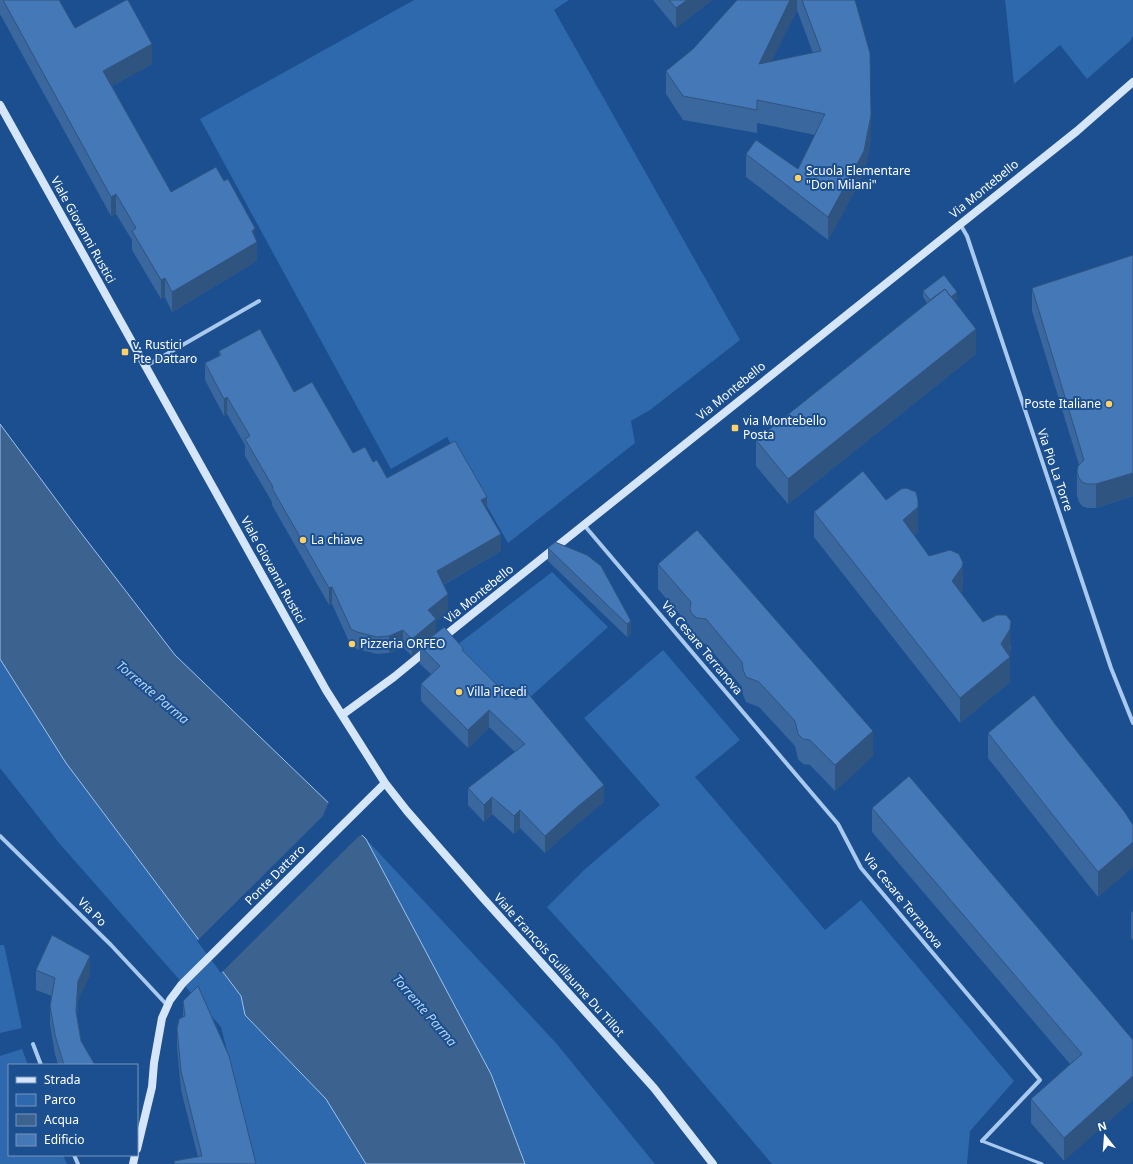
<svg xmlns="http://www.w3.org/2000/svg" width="1133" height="1164" font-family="'Noto Sans',sans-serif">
	<rect width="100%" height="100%" fill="#1b4f8f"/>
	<path fill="#2e69ad" d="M 414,0 L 569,0 L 554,10 L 740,340 L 650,410 L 631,421 L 635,443 L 508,543 L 463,464 L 447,437 L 391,469 L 200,119 Z
		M 1005,0 L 1133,0 L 1133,36 L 1130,41 L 1087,79 L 1060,45 L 1014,84 Z
		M 552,572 L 608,627 L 518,708 L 453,648 Z
		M 663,650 L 740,740 L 695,777 L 825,930 L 861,900 L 1014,1081 L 970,1131 L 967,1164 L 772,1164 L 657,1029 L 547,907 L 584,870 L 660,805 L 584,718 Z
		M 0,659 L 66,763 L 241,996 L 245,1015 L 326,1099 L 366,1164 L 256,1164 L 221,1027 L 59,843 L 0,768 Z
		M 366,839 L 556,1043 L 655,1164 L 525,1164 L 491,1074 Z
		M 0,945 L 4,945 L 22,1028 L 0,1033 Z
		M 22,1049 L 28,1065 L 9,1065 L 9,1155 L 63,1155 L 67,1164 L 0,1164 L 0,1056 Z"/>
	<path fill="#3c6290" stroke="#9cc4f0" d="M 0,424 L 75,525 L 175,655 L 366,839 L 491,1074 L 525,1164 L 366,1164 L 326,1099 L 245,1015 L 241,996 L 66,763 L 0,659 Z"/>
	<path fill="#1b4f8f" d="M 329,801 L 363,834 L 358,837 L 221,973 L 197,941 L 323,816 Z"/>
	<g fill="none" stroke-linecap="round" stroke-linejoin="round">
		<path stroke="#a9c9ee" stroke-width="3" d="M 982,1141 L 1042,1164"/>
		<path stroke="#a9c9ee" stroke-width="4" d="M 960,224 L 967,236 L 1111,668 L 1133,723
			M 146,366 L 259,301
			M 584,525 L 838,824 L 861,868 L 1040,1080 L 982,1141
			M 0,836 L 111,945 L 167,1005
			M 33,1044 L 41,1065
			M 74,1155 L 78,1164"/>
		<path stroke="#d6e6fa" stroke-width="8" d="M 0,105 L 326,690 L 385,783 L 407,811 L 483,898 L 654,1088 L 713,1164
			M 441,639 L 1077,131 L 1133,82
			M 342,715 L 394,677 L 427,650
			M 137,1149 L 152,1087 L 154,1063 L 162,1018 L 170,1000 L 182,984 L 385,783
			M 133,1164 L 135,1155"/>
	</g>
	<path fill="#3a679d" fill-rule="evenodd" d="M 0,0 L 59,0 L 75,28 L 152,64 L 112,86 L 171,192 L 255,237 L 257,261 L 172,312 L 165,297 L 161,299 L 132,250 L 132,240 L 116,214 L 111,216 L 0,14 Z
		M 653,0 L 712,0 L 676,28 Z
		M 737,0 L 855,0 L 871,138 L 864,174 L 828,240 L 746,177 L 746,154 L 798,169 L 815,135 L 757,123 L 757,133 L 683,120 L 666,94 L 666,71 L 693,49 ZM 797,10 L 813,53 L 771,62 Z
		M 1133,255 L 1133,496 L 1096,508 L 1087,508 L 1082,506 L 1079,502 L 1077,496 L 1077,472 L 1079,465 L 1032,311 L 1032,288 Z
		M 923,291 L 957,299 L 954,301 L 976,354 L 788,504 L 756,466 L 756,440 L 927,303 L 923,297 Z
		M 219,351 L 294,392 L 353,453 L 373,462 L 387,478 L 487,510 L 501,551 L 443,585 L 448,611 L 436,621 L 436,633 L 463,652 L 604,802 L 576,825 L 545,853 L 520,828 L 514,834 L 492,814 L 484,822 L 468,805 L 468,788 L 515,752 L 489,727 L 468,748 L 421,701 L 421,684 L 431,674 L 420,664 L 420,649 L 412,656 L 403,647 L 389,653 L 377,654 L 357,649 L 351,646 L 332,604 L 329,605 L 272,505 L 272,502 L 245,456 L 245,445 L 227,414 L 224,416 L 205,380 L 205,363 L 219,356 Z
		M 886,500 L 918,526 L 918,532 L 914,535 L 929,556 L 963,588 L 961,593 L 983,622 L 1011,646 L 1010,654 L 1009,656 L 1010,682 L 960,723 L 814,537 L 814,512 Z
		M 548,548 L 631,621 L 631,634 L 627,637 L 548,561 Z
		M 658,564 L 873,756 L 835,791 L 810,765 L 803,764 L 798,759 L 795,746 L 759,707 L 746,702 L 743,695 L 742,687 L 706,644 L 697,643 L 691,638 L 690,633 L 690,626 L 658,589 Z
		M 1055,724 L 1133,825 L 1133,867 L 1098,897 L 988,758 L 988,733 Z
		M 872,808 L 1133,1040 L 1064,1161 L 1031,1123 L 1031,1099 L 1070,1064 L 872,832 Z
		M 1133,911 L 1133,940 L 1131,938 L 1131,913 Z
		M 36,970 L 90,975 L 78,1000 L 77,1017 L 81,1041 L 95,1065 L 58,1065 L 55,1054 L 50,1025 L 50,1006 L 52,996 L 36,990 Z
		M 183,1001 L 256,1164 L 174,1164 L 174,1161 L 198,1157 L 181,1090 L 177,1048 L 177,1029 L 183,1017 Z"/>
	<path fill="#305480" d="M 687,0 L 712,0 L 676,28 L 676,8 Z
		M 790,0 L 797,0 L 797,10 L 759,88 L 759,64 Z
		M 152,44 L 152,64 L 103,91 L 103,71 Z
		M 871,115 L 871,138 L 864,174 L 828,240 L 828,217 Z
		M 116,194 L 116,214 L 111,216 L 111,197 Z
		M 255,228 L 255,243 L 257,242 L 257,261 L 172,312 L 172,292 Z
		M 165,278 L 165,297 L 161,299 L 161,280 Z
		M 957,292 L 957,299 L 936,314 L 936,308 Z
		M 976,329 L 976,354 L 788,504 L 788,479 Z
		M 227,397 L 227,414 L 224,416 L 224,399 Z
		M 1133,473 L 1133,496 L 1096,508 L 1096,484 Z
		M 487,497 L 487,514 L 481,500 Z
		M 918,500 L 918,532 L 903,545 L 903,520 Z
		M 501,534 L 501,551 L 437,588 L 437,571 Z
		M 963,563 L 963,588 L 962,592 L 952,606 L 952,581 Z
		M 332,587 L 332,604 L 329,605 L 329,588 Z
		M 448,594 L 448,611 L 436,621 L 436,636 L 420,646 L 420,649 L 412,656 L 412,639 L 428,610 Z
		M 631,621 L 631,634 L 627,637 L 627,624 Z
		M 1011,621 L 1010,654 L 1007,660 L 1010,657 L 1010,682 L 960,723 L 960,698 Z
		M 403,630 L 403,647 L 389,653 L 389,636 Z
		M 489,710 L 489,727 L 468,748 L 468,730 Z
		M 873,731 L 873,756 L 835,791 L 835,765 Z
		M 604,785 L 604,802 L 576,825 L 545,853 L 545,836 L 576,808 Z
		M 492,797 L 492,814 L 484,822 L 484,805 Z
		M 520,810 L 520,828 L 514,834 L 514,816 Z
		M 1133,842 L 1133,867 L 1098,897 L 1098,872 Z
		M 90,956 L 90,975 L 78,1000 L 76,1031 L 76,1011 L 78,981 Z
		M 1133,1076 L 1133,1100 L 1064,1161 L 1064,1138 Z"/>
	<path fill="#4478b7" stroke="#305480" d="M 3,0 L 59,0 L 75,28 L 126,0 L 128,0 L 152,44 L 103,71 L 171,192 L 216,167 L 224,181 L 228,179 L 255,228 L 252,231 L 257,242 L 172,292 L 165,278 L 161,280 L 132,231 L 136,228 L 116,194 L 111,197 Z
		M 669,0 L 687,0 L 676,8 Z
		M 737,0 L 790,0 L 759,64 L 821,51 L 802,0 L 855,0 L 870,53 L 871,115 L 864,151 L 828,217 L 746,154 L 756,140 L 798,169 L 825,114 L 757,100 L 757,110 L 683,96 L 666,71 L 693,49 Z
		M 1133,255 L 1133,473 L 1096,484 L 1087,484 L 1082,482 L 1079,478 L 1077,472 L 1078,466 L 1084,460 L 1032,288 Z
		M 944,275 L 957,292 L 951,297 L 945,289 L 930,300 L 923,291 Z
		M 945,289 L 976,329 L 788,479 L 756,440 Z
		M 260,329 L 294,392 L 312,382 L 353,453 L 365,447 L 373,462 L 377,460 L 387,478 L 455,441 L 487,497 L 481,500 L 501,534 L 437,571 L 448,594 L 428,610 L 436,619 L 412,639 L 403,630 L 389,636 L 377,637 L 357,632 L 351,629 L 332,587 L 329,588 L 272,488 L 273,487 L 245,439 L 250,436 L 227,397 L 224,399 L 205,363 L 221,355 L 219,351 Z
		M 863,471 L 886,500 L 901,489 L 906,488 L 916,492 L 918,500 L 918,507 L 903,520 L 929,556 L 950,550 L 959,554 L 963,563 L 962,567 L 952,581 L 983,622 L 997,615 L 1006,615 L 1011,621 L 1010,629 L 1001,644 L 1010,657 L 960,698 L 814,512 Z
		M 697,530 L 873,731 L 835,765 L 810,740 L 803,739 L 798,734 L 795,721 L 759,682 L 746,677 L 743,670 L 742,662 L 706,619 L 697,618 L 691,613 L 690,608 L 691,602 L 658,564 Z
		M 555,542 L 587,555 L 601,566 L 631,621 L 627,624 L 548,548 Z
		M 444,627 L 463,648 L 462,650 L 501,689 L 503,687 L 516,700 L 526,691 L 604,785 L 576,808 L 545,836 L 520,810 L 514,816 L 492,797 L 484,805 L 468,788 L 525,744 L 489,710 L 468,730 L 421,684 L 440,666 L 420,646 Z
		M 1034,695 L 1055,724 L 1124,811 L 1133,825 L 1133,842 L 1098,872 L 988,733 Z
		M 909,776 L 1133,1040 L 1133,1076 L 1064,1138 L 1031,1099 L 1082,1054 L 872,808 Z
		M 52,935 L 90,956 L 78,981 L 76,1011 L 81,1041 L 95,1065 L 64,1065 L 55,1035 L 50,1006 L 55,978 L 36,970 Z
		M 198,986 L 229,1056 L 256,1164 L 175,1164 L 174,1161 L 202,1156 L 181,1071 L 177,1029 L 179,1019 L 185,1016 L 183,1001 Z"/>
	<g fill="#ffd166" stroke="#1b4f8f" stroke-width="1.5">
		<circle cx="798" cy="178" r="4"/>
		<rect x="121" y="348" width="8" height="8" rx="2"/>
		<circle cx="1109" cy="404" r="4"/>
		<rect x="731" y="424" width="8" height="8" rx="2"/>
		<circle cx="303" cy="540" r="4"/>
		<circle cx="352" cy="644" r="4"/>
		<circle cx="459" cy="692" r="4"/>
	</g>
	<g text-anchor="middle" stroke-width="4" stroke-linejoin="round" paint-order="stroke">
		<g font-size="12" fill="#fff" stroke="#1b4f8f" text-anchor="start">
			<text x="806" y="175">Scuola Elementare<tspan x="806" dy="14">"Don Milani"</tspan></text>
			<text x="133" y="349">v. Rustici<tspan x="133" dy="14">Pte Dattaro</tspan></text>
			<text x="1101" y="408" text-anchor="end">Poste Italiane</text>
			<text x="743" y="425">via Montebello<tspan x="743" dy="14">Posta</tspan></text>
			<text x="311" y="544">La chiave</text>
			<text x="360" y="648">Pizzeria ORFEO</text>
			<text x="467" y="696">Villa Picedi</text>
		</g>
		<g font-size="12" fill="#fff" stroke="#1b4f8f">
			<text transform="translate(984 189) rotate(-39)" y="4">Via Montebello</text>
			<text transform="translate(83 230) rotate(61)" y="4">Viale Giovanni Rustici</text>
			<text transform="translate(731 391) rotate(-39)" y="4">Via Montebello</text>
			<text transform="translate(1055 470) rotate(71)" y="4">Via Pio La Torre</text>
			<text transform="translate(273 570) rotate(61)" y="4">Viale Giovanni Rustici</text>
			<text transform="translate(479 594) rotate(-39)" y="4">Via Montebello</text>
			<text transform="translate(702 648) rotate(50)" y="4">Via Cesare Terranova</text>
			<text transform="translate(275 875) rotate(-45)" y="4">Ponte Dattaro</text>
			<text transform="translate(903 901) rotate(51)" y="4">Via Cesare Terranova</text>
			<text transform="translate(92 912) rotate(45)" y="4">Via Po</text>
			<text transform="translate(559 965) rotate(48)" y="4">Viale Francois Guillaume Du Tillot</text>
		</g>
		<g font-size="13" font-style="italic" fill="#b5d3f5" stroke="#1b4f8f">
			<text transform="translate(153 692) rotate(40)" y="5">Torrente Parma</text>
			<text transform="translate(425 1010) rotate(49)" y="5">Torrente Parma</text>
		</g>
	</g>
	<rect x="8" y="1064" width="130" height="92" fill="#1b4f8f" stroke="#7695bc"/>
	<rect x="16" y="1077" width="20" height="6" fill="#d6e6fa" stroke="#7695bc"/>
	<text x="44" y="1084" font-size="12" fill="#ffffff">Strada</text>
	<rect x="16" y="1094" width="20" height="12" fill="#2e69ad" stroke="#7695bc"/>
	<text x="44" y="1104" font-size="12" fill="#ffffff">Parco</text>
	<rect x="16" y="1114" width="20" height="12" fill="#3c6290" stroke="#7695bc"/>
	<text x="44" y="1124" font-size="12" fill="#ffffff">Acqua</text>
	<rect x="16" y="1134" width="20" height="12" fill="#4478b7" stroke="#7695bc"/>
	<text x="44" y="1144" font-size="12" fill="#ffffff">Edificio</text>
	<g transform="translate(1105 1136) rotate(343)" stroke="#1b4f8f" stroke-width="3" paint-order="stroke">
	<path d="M0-3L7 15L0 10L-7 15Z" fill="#ffffff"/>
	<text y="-6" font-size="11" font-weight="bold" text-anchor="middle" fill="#ffffff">N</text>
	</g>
</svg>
